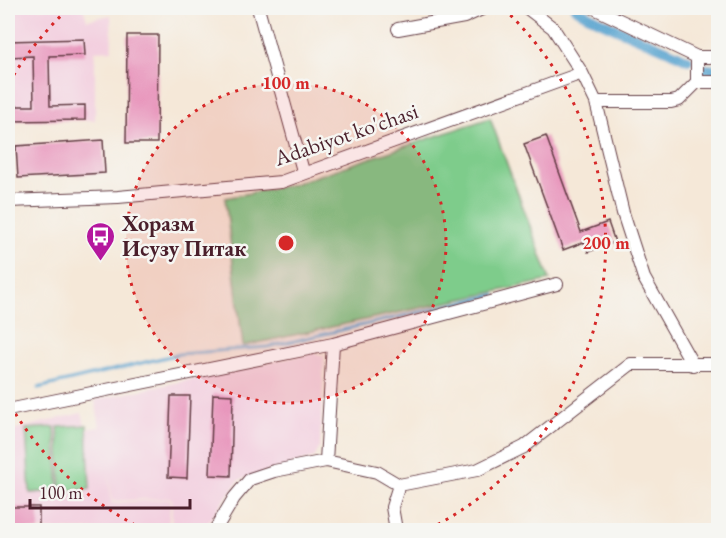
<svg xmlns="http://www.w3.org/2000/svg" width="726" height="538" font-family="'EB Garamond',serif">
	<rect width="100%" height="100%" fill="#f6f6f2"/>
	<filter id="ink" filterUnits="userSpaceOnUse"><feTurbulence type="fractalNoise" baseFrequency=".0167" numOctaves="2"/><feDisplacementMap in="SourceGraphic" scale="12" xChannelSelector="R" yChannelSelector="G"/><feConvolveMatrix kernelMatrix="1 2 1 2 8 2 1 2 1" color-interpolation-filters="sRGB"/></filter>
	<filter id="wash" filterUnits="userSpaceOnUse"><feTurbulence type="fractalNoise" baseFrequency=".008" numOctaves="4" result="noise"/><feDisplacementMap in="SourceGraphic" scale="24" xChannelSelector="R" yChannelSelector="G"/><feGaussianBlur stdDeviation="1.35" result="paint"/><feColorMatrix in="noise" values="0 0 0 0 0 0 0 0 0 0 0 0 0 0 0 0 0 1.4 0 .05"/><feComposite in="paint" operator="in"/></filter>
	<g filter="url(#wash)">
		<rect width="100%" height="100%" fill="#f5e8d8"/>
		<path fill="#f3cfdf" d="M 8,8 L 83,8 L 87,20 L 111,15 L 112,50 L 95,51 L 95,120 L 8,121 Z
			M 314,353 L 324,356 L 320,447 L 314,458 L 239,480 L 202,530 L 171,530 L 172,498 L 113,501 L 108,472 L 112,503 L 171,499 L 168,530 L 8,530 L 8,431 L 82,413 L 86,429 L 100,427 L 95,400 Z"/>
		<path fill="#7ecc8b" stroke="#64765b" stroke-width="1.5" d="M 490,118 L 550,280 L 243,346 L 225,198 L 290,185 Z
			M 87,425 L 90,489 L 61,491 L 58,427 Z
			M 55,427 L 59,491 L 30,493 L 26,429 Z"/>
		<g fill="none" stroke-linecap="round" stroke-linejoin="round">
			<path stroke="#57a3cf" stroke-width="3" d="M 38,388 L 179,354 L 267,347 L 495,295"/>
			<path stroke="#57a3cf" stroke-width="10" d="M 575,8 C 611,30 651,41 688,60
				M 705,69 L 718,70"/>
		</g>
		<g id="blocks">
			<path fill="#e895bc" d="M 127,35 L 158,35 L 157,143 L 126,143 Z
				M 84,39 L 85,55 L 49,56 L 50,106 L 85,105 L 85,120 L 8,121 L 8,106 L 34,106 L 33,56 L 8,57 L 8,41 Z
				M 546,136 L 581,232 L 608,222 L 615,242 L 588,252 L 584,242 L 563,250 L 524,144 Z
				M 103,140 L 105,173 L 18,178 L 16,146 Z
				M 213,394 L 233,395 L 231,476 L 210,475 Z
				M 171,396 L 190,396 L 187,478 L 168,477 Z
				M 8,507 L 39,507 L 39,531 L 8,529 Z"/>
		</g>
	</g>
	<g filter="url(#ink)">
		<use href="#blocks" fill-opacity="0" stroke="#643d45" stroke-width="1.5"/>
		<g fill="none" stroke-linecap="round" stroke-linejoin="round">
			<defs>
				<path id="minor" d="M 258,8 L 303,171
					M 527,8 L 553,28 L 582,73 L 596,102 L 623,213 L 644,278 L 693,365
					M 594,8 L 697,57 L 697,82
					M 398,29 L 464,17 L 484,8
					M 697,57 L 718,57
					M 596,102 L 671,102 L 679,100 L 697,82 L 718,82
					M 8,201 L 118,197 L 281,182 L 582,73
					M 8,410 L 333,344 L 557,284
					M 326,461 L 333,344
					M 399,485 L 477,470 L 524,447 L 631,364 L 718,364
					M 215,530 L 234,498 L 250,479 L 274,471 L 326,461 L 377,472 L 399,485
					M 396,530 L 392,507 L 399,485"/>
			</defs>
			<use href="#minor" stroke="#643d45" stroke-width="14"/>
			<use href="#minor" stroke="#fff" stroke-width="12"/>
		</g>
	</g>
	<circle cx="286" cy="243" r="160" fill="#d62828" fill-opacity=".12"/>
	<g fill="none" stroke="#d62828" stroke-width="3" stroke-dasharray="3 6">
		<circle cx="286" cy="243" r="160"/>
		<path d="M143 529A320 320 0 0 1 9 403M9 83A320 320 0 0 1 68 9M504 9A320 320 0 0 1 429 529"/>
	</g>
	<defs>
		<symbol id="bus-pin" viewBox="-11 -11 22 30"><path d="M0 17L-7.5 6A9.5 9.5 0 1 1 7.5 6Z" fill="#b5179e" stroke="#f6f6f2"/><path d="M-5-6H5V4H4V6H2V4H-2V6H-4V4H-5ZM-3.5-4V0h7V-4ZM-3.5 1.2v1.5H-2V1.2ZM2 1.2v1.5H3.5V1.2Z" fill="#fff"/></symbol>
	</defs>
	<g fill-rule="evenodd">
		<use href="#bus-pin" x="84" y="220" width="33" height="45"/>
	</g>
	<g text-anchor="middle" stroke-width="5" stroke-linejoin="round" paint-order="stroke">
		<g font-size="22" fill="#4a1f2b" stroke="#f6f6f2">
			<text transform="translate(346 134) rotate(-19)" y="8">Adabiyot ko'chasi</text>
		</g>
		<g font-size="22" font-weight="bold" fill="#4a1f2b" stroke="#f6f6f2" text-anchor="start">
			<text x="122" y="231">Хоразм<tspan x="122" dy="25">Исузу Питак</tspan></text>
		</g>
	</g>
	<circle cx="286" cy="243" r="9" fill="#d62828" stroke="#f6f6f2" stroke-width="3"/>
	<g font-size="18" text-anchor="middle" font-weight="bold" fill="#d62828" stroke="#f6f6f2" stroke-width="5" stroke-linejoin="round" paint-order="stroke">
		<text x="286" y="89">100 m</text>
		<text x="606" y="249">200 m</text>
	</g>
	<rect width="726" height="538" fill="none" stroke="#f6f6f2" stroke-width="30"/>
	<path d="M30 499v9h160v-9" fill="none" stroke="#4a1f2b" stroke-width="3"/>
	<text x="39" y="499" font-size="18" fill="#4a1f2b" stroke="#f6f6f2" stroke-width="4.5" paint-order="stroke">100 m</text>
</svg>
